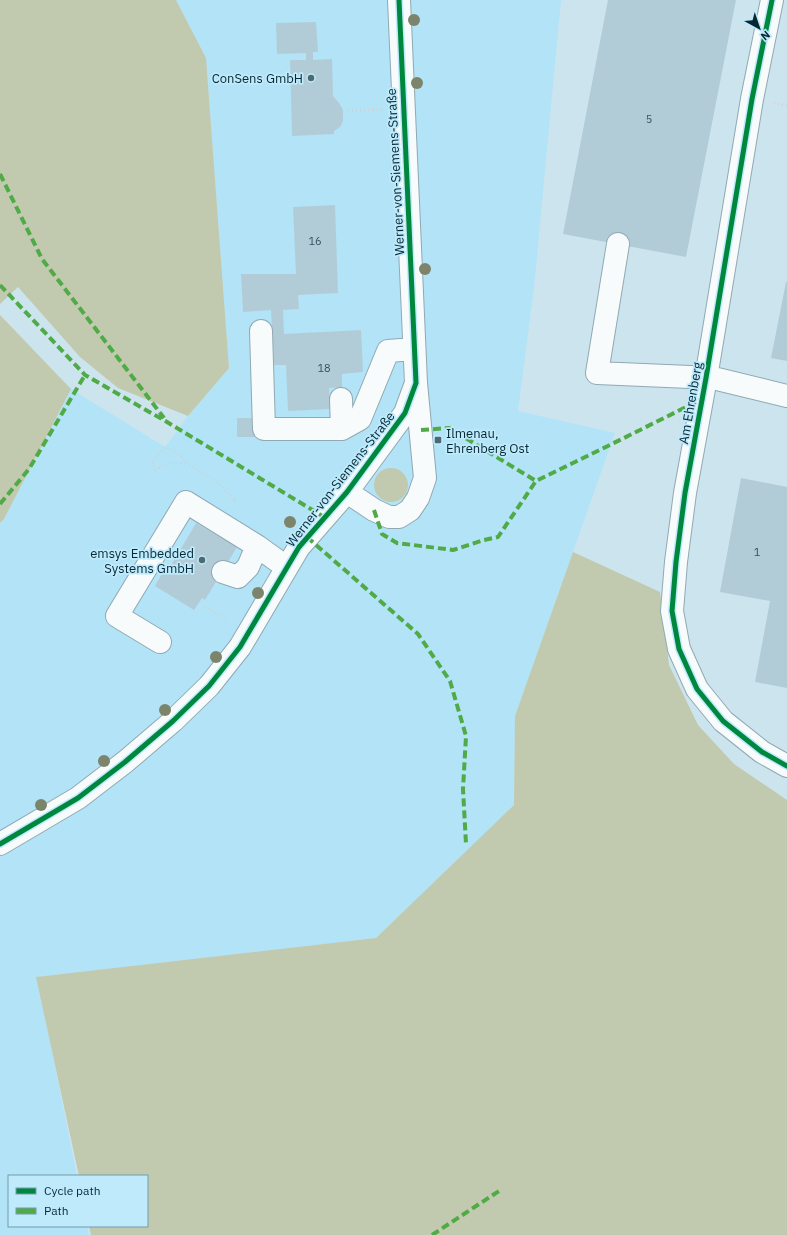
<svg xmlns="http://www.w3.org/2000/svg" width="787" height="1235" font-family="'IBM Plex Sans',sans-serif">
	<rect width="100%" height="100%" fill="#cce4ee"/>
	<path fill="#b3e3f7" d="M 176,0 L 561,0 L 534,288 L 518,411 L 615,433 L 515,716 L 514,805 L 376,938 L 37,977 L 77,1176 L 9,1176 L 9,1226 L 87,1226 L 89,1235 L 0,1235 L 0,523 L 4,519 L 71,389 L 165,447 L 188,416 L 229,368 L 206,58 Z"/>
	<path fill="#c1caaf" d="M 0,0 L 176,0 L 206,58 L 229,368 L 188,416 L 118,388 L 80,357 L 18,287 L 0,304 Z
		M 0,315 L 71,389 L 4,519 L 0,523 Z
		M374 485a17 17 0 1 1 34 0a17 17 0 1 1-34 0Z
		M 573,552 L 660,592 L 669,665 L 698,725 L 734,764 L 787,800 L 787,1235 L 91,1235 L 89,1226 L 147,1226 L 147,1176 L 79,1176 L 36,977 L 376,938 L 514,805 L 515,716 Z"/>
	<path fill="#b2ccd7" d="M 608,0 L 736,0 L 686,257 L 563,234 Z
		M 316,22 L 318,52 L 313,52 L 313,60 L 332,59 L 333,96 L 339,103 L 343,110 L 343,121 L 340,127 L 334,131 L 334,134 L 292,136 L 290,60 L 306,60 L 306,53 L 277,54 L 276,23 Z
		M 335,205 L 338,293 L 298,295 L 299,309 L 283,310 L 284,334 L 361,330 L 363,372 L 342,374 L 342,387 L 329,388 L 330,409 L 288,411 L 286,365 L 274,365 L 271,310 L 243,312 L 241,274 L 296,274 L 293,207 Z
		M 786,282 L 787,282 L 787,361 L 771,358 Z
		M 237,418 L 257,418 L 257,437 L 237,437 Z
		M 741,478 L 787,487 L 787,688 L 755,682 L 770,601 L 720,592 Z
		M 196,523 L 237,547 L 205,600 L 202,598 L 194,610 L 155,586 L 163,572 L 166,574 Z"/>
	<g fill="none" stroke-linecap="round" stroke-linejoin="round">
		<defs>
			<path id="minor" d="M 772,0 L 752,99 L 706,378 L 685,493 L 676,562 L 672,611 L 679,649 L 697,689 L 723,721 L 762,752 L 787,766
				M 618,244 L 597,373 L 713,378 L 787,396
				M 261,331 L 264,429 L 342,429 L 360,419 L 388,351 L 414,349
				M 341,399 L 342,429
				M 347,492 L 374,510 L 389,517 L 399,517 L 410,510 L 418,498 L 425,478 L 416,383 L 399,0
				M 223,572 L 238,577 L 248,567 L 257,546
				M 160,642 L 117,616 L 186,502 L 257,546 L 286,567
				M 0,844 L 78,798 L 125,762 L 173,721 L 209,686 L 240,647 L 299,547 L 347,492 L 405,413 L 416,383"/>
		</defs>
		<use href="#minor" stroke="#90a9b3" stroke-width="24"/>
		<path stroke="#cbd3d6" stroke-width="2.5" stroke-dasharray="1 3" stroke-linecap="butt" d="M 774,103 L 787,106
			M 348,111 L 382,109
			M 186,463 L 167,463 L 155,470 L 152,461 L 165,447 L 179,454 L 186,463 L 214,480 L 236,501 L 233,504
			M 204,607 L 229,620"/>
		<use href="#minor" stroke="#f7fbfc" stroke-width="22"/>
		<path stroke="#50aa45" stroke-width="4" stroke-dasharray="8 4" stroke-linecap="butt" d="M 0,174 L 42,259 L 164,418
			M 0,285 L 85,375 L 167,422 L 324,517
			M 421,430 L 449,428 L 536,481
			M 0,504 L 29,469 L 85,375
			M 374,510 L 382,534 L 397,543 L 453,550 L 484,540 L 498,537 L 536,481 L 622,439 L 702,399
			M 307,537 L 418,634 L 450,681 L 466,736 L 463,789 L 466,844
			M 432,1235 L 502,1189"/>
		<defs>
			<path id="cycleway" d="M 772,0 L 752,99 L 706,378 L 685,493 L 676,562 L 672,611 L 679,649 L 697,689 L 723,721 L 762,752 L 787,766
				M 0,844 L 78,798 L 125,762 L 173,721 L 209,686 L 240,647 L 299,547 L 347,492 L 405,413 L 416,383 L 399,0"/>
		</defs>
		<use href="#cycleway" stroke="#beeafc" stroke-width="8"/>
		<use href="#cycleway" stroke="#00873e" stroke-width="5"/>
	</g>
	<g fill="#7c856b">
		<circle cx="414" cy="20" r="6"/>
		<circle cx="417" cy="83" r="6"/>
		<circle cx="425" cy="269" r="6"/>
		<circle cx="290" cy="522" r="6"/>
		<circle cx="258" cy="593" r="6"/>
		<circle cx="216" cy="657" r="6"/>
		<circle cx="165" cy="710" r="6"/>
		<circle cx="104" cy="761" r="6"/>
		<circle cx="41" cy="805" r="6"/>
	</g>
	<g fill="#4b6a74" stroke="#beeafc" stroke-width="1.5">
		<circle cx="311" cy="78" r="4"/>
		<rect x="434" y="436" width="8" height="8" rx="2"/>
		<circle cx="202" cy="560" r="4"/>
	</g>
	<g text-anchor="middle" stroke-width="3.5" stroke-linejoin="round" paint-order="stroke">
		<g font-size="11" fill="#31515c">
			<text x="649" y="123">5</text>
			<text x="315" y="245">16</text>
			<text x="324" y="372">18</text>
			<text x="757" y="556">1</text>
		</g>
		<g font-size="13" fill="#062833" stroke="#beeafc" text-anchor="end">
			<text x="303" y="83">ConSens GmbH</text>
			<text x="446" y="438" text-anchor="start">Ilmenau,<tspan x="446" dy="15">Ehrenberg Ost</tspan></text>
			<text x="194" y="558">emsys Embedded<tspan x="194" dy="15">Systems GmbH</tspan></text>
		</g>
		<g font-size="13" fill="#062833" stroke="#beeafc">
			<text transform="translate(395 172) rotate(-93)" y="5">Werner-von-Siemens-Straße</text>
			<text transform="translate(690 403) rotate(-80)" y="5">Am Ehrenberg</text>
			<text transform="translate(340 479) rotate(-52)" y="5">Werner-von-Siemens-Straße</text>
		</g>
	</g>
	<rect x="8" y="1175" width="140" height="52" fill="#beeafc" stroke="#749cac"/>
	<rect x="16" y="1188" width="20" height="6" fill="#00873e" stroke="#749cac"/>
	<text x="44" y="1195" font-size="12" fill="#062833">Cycle path</text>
	<rect x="16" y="1208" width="20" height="6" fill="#50aa45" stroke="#749cac"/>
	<text x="44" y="1215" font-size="12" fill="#062833">Path</text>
	<g transform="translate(759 28) rotate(140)" stroke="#beeafc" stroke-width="3" paint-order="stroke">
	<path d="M0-3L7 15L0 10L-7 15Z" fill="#062833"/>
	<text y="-6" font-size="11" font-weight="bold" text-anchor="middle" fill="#062833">N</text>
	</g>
</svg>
